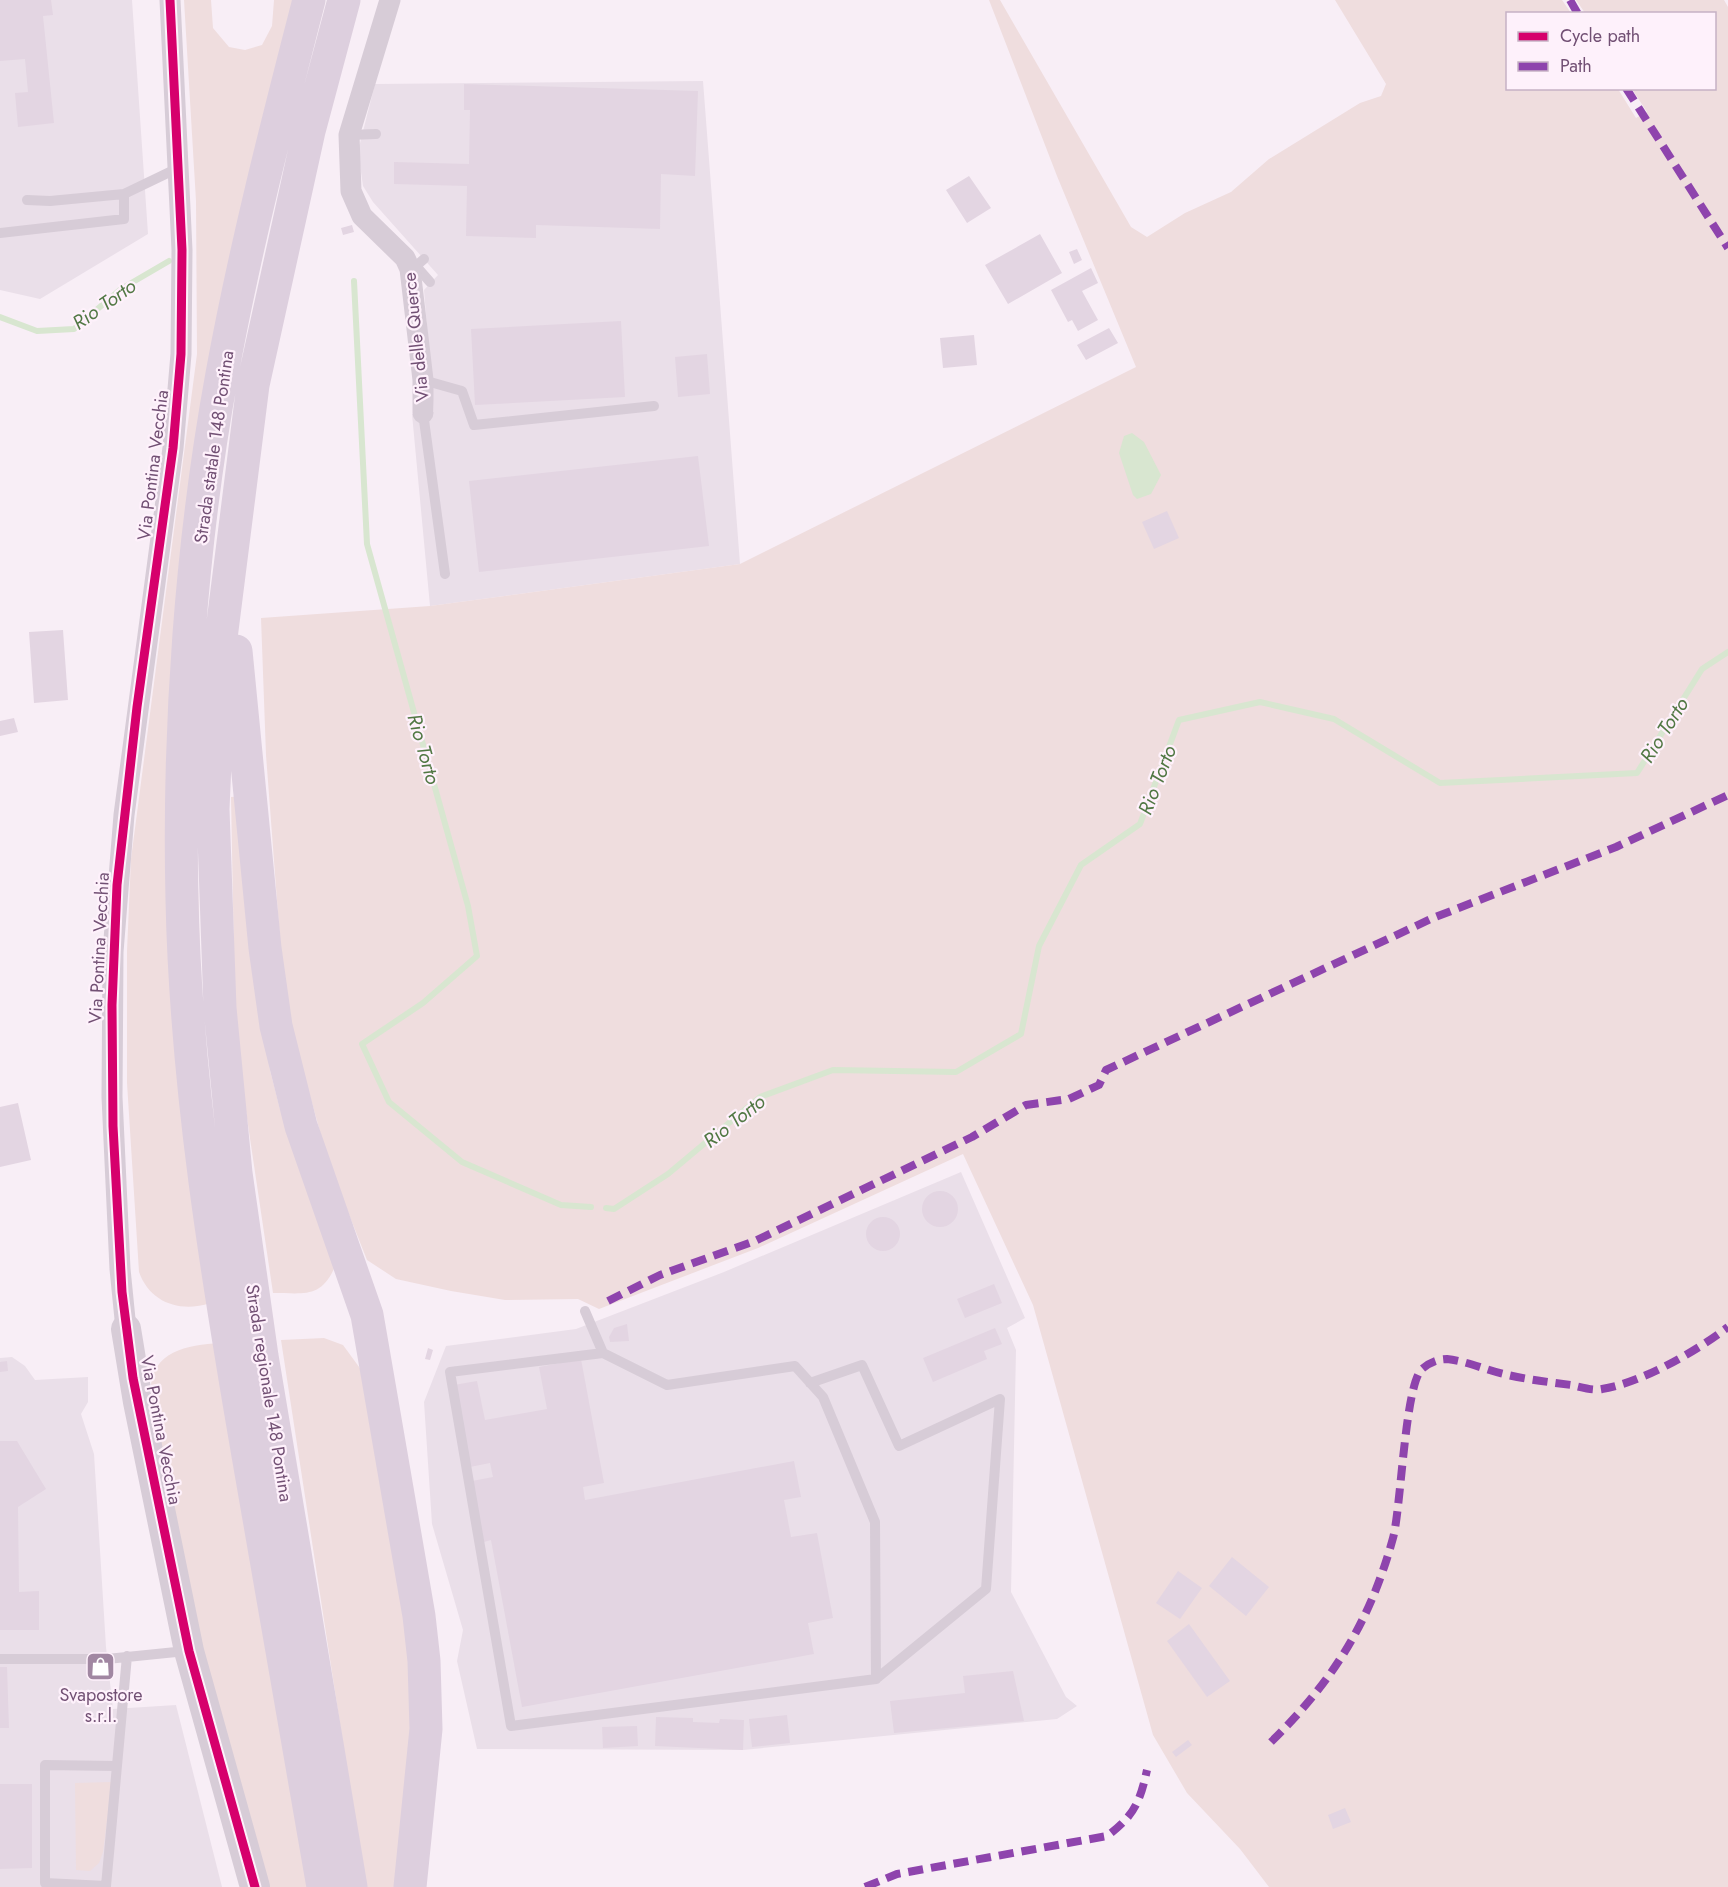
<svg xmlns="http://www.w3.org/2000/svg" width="1728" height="1887" font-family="Jost,sans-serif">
	<rect width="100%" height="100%" fill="#f8eef6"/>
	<path fill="#eadfe9" d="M 0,0 L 132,0 L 148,234 L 40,299 L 0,290 Z
		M 703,81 L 740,564 L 430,606 L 412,414 L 434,412 L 424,290 L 438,275 L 373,202 L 363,186 L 358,151 L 375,84 Z
		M 961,1172 L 1025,1318 L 1007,1328 L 1016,1350 L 1011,1592 L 1066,1697 L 1077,1706 L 1057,1719 L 743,1750 L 477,1749 L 457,1661 L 463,1630 L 432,1524 L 424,1402 L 446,1346 L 576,1329 L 724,1272 Z
		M 12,1357 L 25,1366 L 35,1380 L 88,1377 L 88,1402 L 81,1414 L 94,1454 L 106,1647 L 113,1709 L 176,1705 L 222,1887 L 0,1887 L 0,1358 Z"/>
	<path fill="#efddde" d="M 184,0 L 211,0 L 213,28 L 229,47 L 245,50 L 262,45 L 272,26 L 274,0 L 304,0 L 189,575 L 210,1303 C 181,1313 150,1303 139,1272 L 127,1083 L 127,951 L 131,859 L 197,354 L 196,201 Z
		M 989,0 L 1000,0 L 1131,227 L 1147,237 L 1185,213 L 1231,192 L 1269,159 L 1360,103 L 1381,96 L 1386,84 L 1335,0 L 1562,0 L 1571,13 L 1508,14 L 1508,88 L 1618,89 L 1636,118 L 1647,112 L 1632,89 L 1714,88 L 1714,14 L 1585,13 L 1576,0 L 1724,0 L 1728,7 L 1728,1887 L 1269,1887 L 1240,1849 L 1187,1793 L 1153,1735 L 1033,1305 L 963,1154 L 758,1248 L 599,1309 L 578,1299 L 505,1300 L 451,1291 L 396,1279 L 367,1260 L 329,1164 L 285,1006 L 266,755 L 261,618 L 430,606 L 740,564 L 1136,367 L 1057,176 Z
		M 245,796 L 270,1070 L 280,1109 L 336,1264 C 322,1299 305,1293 273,1293 L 244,1098 L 235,1010 L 231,797 Z
		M 324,1338 L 343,1345 L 362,1371 L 407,1633 L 412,1716 L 396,1887 L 365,1887 L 281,1340 Z
		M 220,1343 L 308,1887 L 262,1887 L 199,1657 L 151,1395 C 148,1352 186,1345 220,1343 Z
		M 112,1782 L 103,1852 L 99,1863 L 90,1871 L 76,1870 L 75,1783 Z"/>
	<path fill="#d8e6d0" d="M 1132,433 L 1144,442 L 1161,475 L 1151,494 L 1137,499 L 1133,495 L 1119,453 L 1124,436 Z"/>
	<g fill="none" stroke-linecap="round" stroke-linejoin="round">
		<path stroke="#d8e6d0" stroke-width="6" d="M 354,281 L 367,544 L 468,906 L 477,956 L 423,1003 L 362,1044 L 389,1102 L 462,1162 L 561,1205 L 591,1207
			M 0,317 L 37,331 L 74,329 L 121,289 L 169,261
			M 606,1208 L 614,1209 L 668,1174 L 760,1097 L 833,1070 L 956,1072 L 1021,1034 L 1039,946 L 1081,865 L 1140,824 L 1179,720 L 1260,702 L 1334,719 L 1440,783 L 1637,773 L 1702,669 L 1728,652"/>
	</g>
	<path fill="#e3d5e2" d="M 0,0 L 51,0 L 53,15 L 43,16 L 54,123 L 18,127 L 15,93 L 28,92 L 25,59 L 0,61 Z
		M 464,84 L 698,91 L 695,176 L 661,174 L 660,229 L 536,225 L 536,238 L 466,236 L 467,186 L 394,184 L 394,162 L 469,164 L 470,110 L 464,110 Z
		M 969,176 L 991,208 L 967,223 L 946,190 Z
		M 352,225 L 354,232 L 343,235 L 341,228 Z
		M 1040,234 L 1062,273 L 1008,304 L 985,265 Z
		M 1077,249 L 1082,260 L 1074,264 L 1069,252 Z
		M 1091,268 L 1098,283 L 1082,291 L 1098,320 L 1078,331 L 1072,320 L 1068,322 L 1051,290 Z
		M 621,321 L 625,397 L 475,405 L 471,329 Z
		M 1109,328 L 1118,343 L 1086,360 L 1077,345 Z
		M 974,335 L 977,365 L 943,368 L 940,338 Z
		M 707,354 L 710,394 L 678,397 L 675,357 Z
		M 698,456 L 709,546 L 479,572 L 469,481 Z
		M 1167,511 L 1179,538 L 1154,549 L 1142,522 Z
		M 63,630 L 68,700 L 34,703 L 29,632 Z
		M 14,718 L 18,732 L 0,736 L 0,721 Z
		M 18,1103 L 31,1160 L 0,1167 L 0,1107 Z
		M922 1209a18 18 0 1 1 36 0a18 18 0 1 1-36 0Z
		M866 1234a17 17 0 1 1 34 0a17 17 0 1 1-34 0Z
		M 994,1284 L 1002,1303 L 965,1318 L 957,1299 Z
		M 627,1324 L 629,1341 L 610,1342 L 609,1337 L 614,1328 Z
		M 995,1328 L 1002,1344 L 984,1351 L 987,1359 L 933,1382 L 923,1358 Z
		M 428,1348 L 433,1350 L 430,1360 L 425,1359 Z
		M 581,1359 L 604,1483 L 583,1487 L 585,1500 L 794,1461 L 801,1497 L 784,1500 L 791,1537 L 817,1533 L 833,1618 L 808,1623 L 814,1654 L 522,1707 L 491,1540 L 484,1542 L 472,1481 L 493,1477 L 490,1463 L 470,1467 L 454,1385 L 477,1381 L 485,1420 L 547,1409 L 539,1367 Z
		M 7,1361 L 8,1371 L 0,1372 L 0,1362 Z
		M 0,1441 L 17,1441 L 46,1489 L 18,1507 L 19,1592 L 39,1591 L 39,1630 L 0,1630 Z
		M 1232,1557 L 1269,1587 L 1246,1616 L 1209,1586 Z
		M 1178,1571 L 1202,1588 L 1180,1619 L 1156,1603 Z
		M 1189,1624 L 1230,1681 L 1207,1697 L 1167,1641 Z
		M 0,1667 L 7,1667 L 9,1728 L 0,1728 Z
		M 1013,1671 L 1024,1721 L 894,1733 L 890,1701 L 965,1693 L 963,1676 Z
		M 787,1715 L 790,1743 L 752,1747 L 749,1719 Z
		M 656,1717 L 693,1718 L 693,1722 L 719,1723 L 720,1719 L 744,1720 L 743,1750 L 655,1746 Z
		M 637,1726 L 638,1746 L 603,1748 L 602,1727 Z
		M 1188,1740 L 1192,1745 L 1176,1757 L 1172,1752 Z
		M 0,1784 L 32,1784 L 32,1868 L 0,1869 Z
		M 1345,1808 L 1351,1822 L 1333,1829 L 1328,1815 Z"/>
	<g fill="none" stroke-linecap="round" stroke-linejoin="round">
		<path stroke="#d7ccd7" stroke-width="10" d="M 349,135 L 376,134
			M 27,200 L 50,201 L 124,194 L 176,169
			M 0,233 L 124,219 L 124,194
			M 408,260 L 416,266 L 424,259
			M 416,266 L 430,282
			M 423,380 L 462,391 L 474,425 L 654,406
			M 423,413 L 445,574
			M 585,1311 L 603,1353 L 667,1385 L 795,1366 L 823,1397 L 875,1522 L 876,1679 L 511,1726 L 450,1372 L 603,1353
			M 810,1383 L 862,1365 L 899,1446 L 1000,1399 L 986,1589 L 876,1679
			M 0,1659 L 107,1659 L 186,1651
			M 116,1766 L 45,1765 L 45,1883 L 106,1886 L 127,1656"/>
		<path stroke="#d7ccd7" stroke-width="21" d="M 390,0 L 349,135 L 351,191 L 362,216 L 405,258 L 410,269 L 423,380 L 423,413
			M 126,1329 L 120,1269 L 112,1097 L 113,952 L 124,815 L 173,448 L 181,354 L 182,250 L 170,0"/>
		<path stroke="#d7ccd7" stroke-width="30" d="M 126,1329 L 138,1402 L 189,1651 L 255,1887"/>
		<path stroke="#ddcfde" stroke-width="33" d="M 309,0 C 277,124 245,248 222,374 C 191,543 178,728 182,900 C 186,1088 217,1276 249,1461 C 274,1603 298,1745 323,1887
			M 344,0 L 309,131 L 253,385 L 220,646 L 213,809 L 220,1008 L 236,1173 L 262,1356 L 351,1887
			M 236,651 L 265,948 L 276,1026 L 301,1126 L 367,1315 L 419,1616 L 424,1661 L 426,1729 L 410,1887"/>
		<path stroke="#8e44ad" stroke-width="8" stroke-dasharray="15 8" stroke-linecap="butt" d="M 1570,0 L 1578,14
			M 1626,88 L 1728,248
			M 608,1301 L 660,1275 L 755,1241 L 972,1137 L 1026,1105 L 1069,1099 L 1099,1085 L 1106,1070 L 1433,918 L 1616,847 L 1728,795
			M 1271,1742 C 1333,1681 1370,1622 1393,1538 C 1401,1509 1405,1384 1422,1369 C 1429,1363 1437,1359 1447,1359 C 1467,1361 1488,1371 1508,1375 C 1529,1380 1550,1382 1571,1385 C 1581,1387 1593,1391 1602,1389 C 1641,1383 1697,1351 1728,1327
			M 865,1887 L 897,1874 L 1107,1836 C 1134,1816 1140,1802 1147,1770"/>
		<defs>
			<path id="cycleway" d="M 170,0 L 182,250 L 181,354 L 173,448 L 137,707 L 117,885 L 112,1005 L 113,1126 L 122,1292 L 133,1378 L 189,1651 L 255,1887"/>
		</defs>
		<use href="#cycleway" stroke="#fef1fb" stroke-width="13"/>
		<use href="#cycleway" stroke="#d6006c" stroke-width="9"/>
	</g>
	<defs>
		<symbol id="shop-square" viewBox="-11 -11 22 22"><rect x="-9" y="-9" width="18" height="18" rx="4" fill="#a187a2" stroke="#fef1fb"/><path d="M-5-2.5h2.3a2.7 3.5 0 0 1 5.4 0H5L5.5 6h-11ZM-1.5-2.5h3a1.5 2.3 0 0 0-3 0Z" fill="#fff"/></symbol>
	</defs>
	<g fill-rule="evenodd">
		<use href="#shop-square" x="84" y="1650" width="33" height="33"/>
	</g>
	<g text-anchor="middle" stroke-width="4.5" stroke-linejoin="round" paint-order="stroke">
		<g font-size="18" fill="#725074" stroke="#fef1fb">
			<text transform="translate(416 337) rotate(-96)" y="6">Via delle Querce</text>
			<text transform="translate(214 447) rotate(-82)" y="6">Strada statale 148 Pontina</text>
			<text transform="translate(153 465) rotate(-83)" y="6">Via Pontina Vecchia</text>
			<text transform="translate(99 948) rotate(-87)" y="6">Via Pontina Vecchia</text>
			<text transform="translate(269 1393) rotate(81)" y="6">Strada regionale 148 Pontina</text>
			<text transform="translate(161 1430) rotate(79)" y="6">Via Pontina Vecchia</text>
		</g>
		<g font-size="18" fill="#725074" stroke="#fef1fb">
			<text x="101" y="1701">Svapostore<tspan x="101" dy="21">s.r.l.</tspan></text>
		</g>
		<g font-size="20" font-style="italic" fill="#517844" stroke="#fef1fb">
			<text transform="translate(104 304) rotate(-35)" y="7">Rio Torto</text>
			<text transform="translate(1664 730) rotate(-58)" y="7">Rio Torto</text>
			<text transform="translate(424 749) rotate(74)" y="7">Rio Torto</text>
			<text transform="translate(1157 780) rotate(-69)" y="7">Rio Torto</text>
			<text transform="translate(734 1121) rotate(-38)" y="7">Rio Torto</text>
		</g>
	</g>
	<rect x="1506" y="12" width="210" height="78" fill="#fef1fb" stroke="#c6b1c5" stroke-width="1.5"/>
	<rect x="1518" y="32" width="30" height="9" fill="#d6006c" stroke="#c6b1c5" stroke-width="1.5"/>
	<text x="1560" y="42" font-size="18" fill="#725074">Cycle path</text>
	<rect x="1518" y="62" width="30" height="9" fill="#8e44ad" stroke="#c6b1c5" stroke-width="1.5"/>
	<text x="1560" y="72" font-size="18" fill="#725074">Path</text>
</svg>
